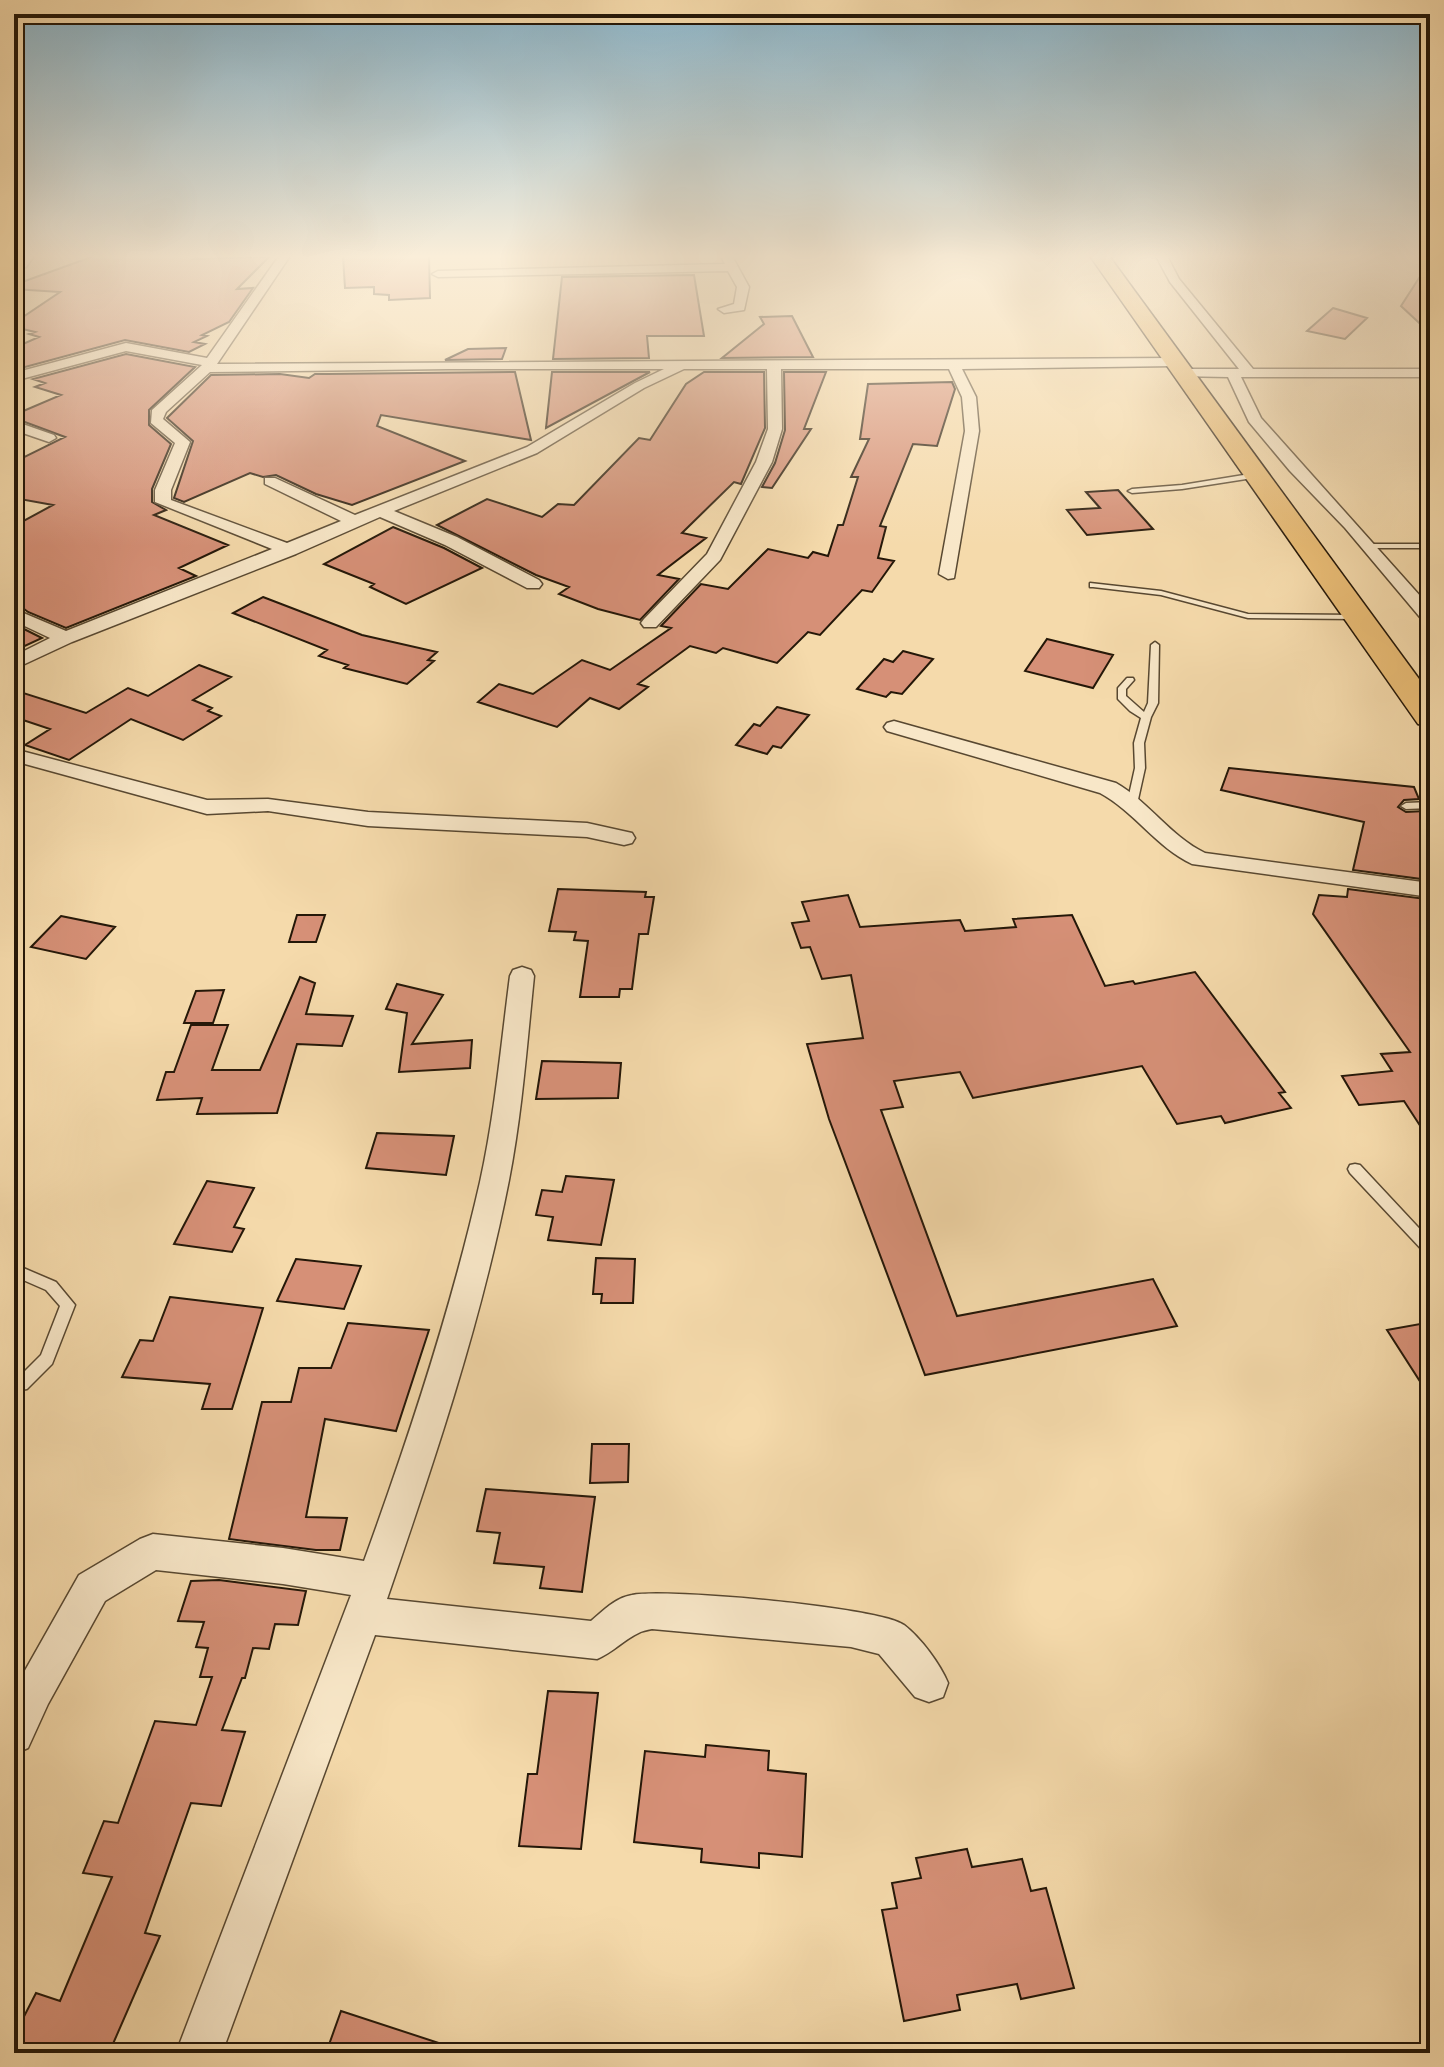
<svg xmlns="http://www.w3.org/2000/svg" width="1444" height="2067" font-family="'Gentium Book Plus',serif">
	<rect width="100%" height="100%" fill="#f5daab"/>
	<filter id="stains"><feTurbulence type="fractalNoise" baseFrequency=".0025" numOctaves="4"/><feColorMatrix values="0 0 0 0 .2 0 0 0 0 .09 0 0 0 0 .02 0 0 0 .5 -.17"/></filter>
	<radialGradient id="worn" r=".72"><stop offset=".6" stop-color="#630" stop-opacity="0"/><stop offset="1" stop-color="#630" stop-opacity=".3"/></radialGradient>
	<path fill="#d69077" stroke="#241708" stroke-width="2" d="M 94,256 L 199,256 L 194,259 L 269,257 L 237,289 L 253,288 L 229,322 L 202,335 L 207,336 L 194,342 L 205,344 L 189,352 L 125,340 L 14,370 L 14,348 L 39,337 L 29,334 L 35,332 L 14,327 L 14,323 L 60,292 L 14,289 L 14,285 Z
		M 343,256 L 429,256 L 430,298 L 389,300 L 389,295 L 374,294 L 374,287 L 345,288 Z
		M 1430,261 L 1430,333 L 1401,306 Z
		M 694,275 L 704,336 L 647,336 L 649,358 L 553,359 L 562,277 Z
		M 1333,308 L 1367,318 L 1345,339 L 1307,331 Z
		M 792,316 L 813,357 L 722,358 L 764,324 L 760,317 Z
		M 506,348 L 502,359 L 445,360 L 468,349 Z
		M 126,354 L 195,367 L 149,410 L 149,425 L 171,444 L 152,489 L 152,502 L 166,510 L 154,515 L 228,545 L 179,568 L 196,576 L 66,628 L 28,612 L 15,602 L 18,596 L 14,595 L 14,526 L 53,505 L 14,498 L 14,462 L 65,437 L 14,418 L 14,415 L 61,395 L 35,387 L 45,383 L 33,379 Z
		M 515,372 L 531,440 L 381,415 L 377,426 L 465,461 L 352,505 L 316,494 L 276,475 L 263,477 L 250,473 L 184,502 L 174,498 L 193,441 L 167,418 L 211,375 L 280,374 L 309,378 L 315,374 L 327,374 Z
		M 552,372 L 650,372 L 546,428 Z
		M 704,372 L 764,372 L 765,428 L 741,484 L 734,482 L 682,533 L 706,538 L 658,575 L 679,579 L 640,620 L 598,609 L 559,594 L 569,587 L 536,575 L 437,525 L 487,499 L 542,517 L 558,504 L 574,505 L 639,438 L 650,440 L 686,384 Z
		M 784,372 L 826,372 L 804,429 L 811,429 L 772,488 L 762,487 L 775,463 L 785,430 Z
		M 952,382 L 955,389 L 937,446 L 913,444 L 880,526 L 886,527 L 878,558 L 894,561 L 872,592 L 862,590 L 820,635 L 808,632 L 777,663 L 723,648 L 716,653 L 690,646 L 638,684 L 648,687 L 619,709 L 590,698 L 557,727 L 478,702 L 499,684 L 533,694 L 582,660 L 610,670 L 671,628 L 661,626 L 701,584 L 728,589 L 768,549 L 808,558 L 813,552 L 828,556 L 838,525 L 843,525 L 858,477 L 851,477 L 869,439 L 860,439 L 868,384 Z
		M 1118,490 L 1153,529 L 1087,535 L 1067,510 L 1100,508 L 1086,492 Z
		M 393,527 L 444,548 L 482,568 L 406,604 L 370,587 L 374,584 L 324,564 Z
		M 263,597 L 362,635 L 437,652 L 428,660 L 434,661 L 407,684 L 344,668 L 348,665 L 319,656 L 327,650 L 233,613 Z
		M 14,624 L 42,638 L 14,651 Z
		M 1047,639 L 1113,655 L 1093,688 L 1025,671 Z
		M 903,651 L 933,659 L 902,694 L 891,692 L 886,697 L 857,689 L 884,659 L 893,662 Z
		M 199,665 L 231,677 L 193,700 L 212,708 L 208,711 L 221,716 L 183,740 L 131,719 L 69,760 L 25,745 L 50,729 L 14,717 L 14,690 L 86,713 L 128,688 L 148,696 Z
		M 777,707 L 809,715 L 781,748 L 773,746 L 767,754 L 736,745 L 754,724 L 760,726 Z
		M 1229,768 L 1414,787 L 1419,799 L 1404,800 L 1398,807 L 1406,812 L 1425,811 L 1430,824 L 1429,880 L 1353,870 L 1364,822 L 1221,790 Z
		M 558,889 L 646,892 L 645,897 L 654,897 L 648,934 L 639,934 L 632,989 L 620,989 L 619,997 L 580,997 L 588,941 L 574,940 L 576,932 L 549,931 Z
		M 1348,889 L 1426,899 L 1425,904 L 1430,905 L 1430,1141 L 1404,1101 L 1359,1105 L 1342,1076 L 1392,1071 L 1381,1054 L 1410,1052 L 1313,914 L 1319,895 L 1347,897 Z
		M 848,895 L 860,927 L 960,920 L 965,931 L 1016,927 L 1013,919 L 1072,915 L 1105,986 L 1133,981 L 1135,984 L 1195,972 L 1285,1092 L 1279,1093 L 1291,1108 L 1225,1123 L 1221,1116 L 1177,1124 L 1142,1066 L 973,1098 L 960,1072 L 894,1081 L 903,1107 L 881,1110 L 957,1316 L 1153,1279 L 1177,1326 L 925,1375 L 829,1119 L 807,1044 L 863,1038 L 851,975 L 822,979 L 810,947 L 801,948 L 792,923 L 809,921 L 802,902 Z
		M 297,915 L 325,915 L 316,942 L 289,942 Z
		M 61,916 L 115,927 L 86,959 L 31,947 Z
		M 300,977 L 315,983 L 306,1014 L 353,1016 L 342,1046 L 297,1044 L 277,1113 L 197,1114 L 202,1098 L 157,1100 L 166,1072 L 174,1072 L 191,1025 L 228,1025 L 212,1070 L 260,1070 Z
		M 397,984 L 443,995 L 412,1044 L 472,1040 L 470,1068 L 399,1072 L 407,1013 L 386,1009 Z
		M 224,990 L 213,1023 L 184,1023 L 196,991 Z
		M 542,1061 L 621,1063 L 618,1098 L 536,1099 Z
		M 377,1133 L 454,1136 L 446,1175 L 366,1168 Z
		M 566,1176 L 614,1180 L 601,1245 L 548,1240 L 553,1217 L 536,1215 L 542,1190 L 562,1192 Z
		M 207,1181 L 254,1188 L 234,1227 L 244,1229 L 232,1252 L 174,1244 Z
		M 596,1258 L 635,1259 L 633,1303 L 601,1303 L 602,1294 L 593,1294 Z
		M 296,1259 L 361,1266 L 344,1309 L 277,1301 Z
		M 170,1297 L 263,1308 L 232,1409 L 202,1409 L 210,1384 L 122,1377 L 140,1340 L 153,1341 Z
		M 348,1323 L 429,1330 L 396,1431 L 325,1419 L 306,1517 L 347,1518 L 340,1550 L 316,1550 L 229,1539 L 262,1402 L 291,1402 L 299,1368 L 331,1368 Z
		M 1420,1324 L 1430,1338 L 1430,1397 L 1387,1330 Z
		M 592,1444 L 629,1444 L 628,1482 L 590,1483 Z
		M 486,1489 L 595,1497 L 582,1592 L 540,1588 L 544,1567 L 494,1563 L 500,1533 L 477,1531 Z
		M 219,1580 L 306,1591 L 298,1625 L 275,1624 L 269,1649 L 253,1648 L 245,1678 L 242,1678 L 222,1730 L 245,1732 L 221,1806 L 191,1803 L 145,1933 L 160,1936 L 109,2053 L 14,2053 L 14,2036 L 36,1993 L 60,2001 L 112,1877 L 83,1873 L 104,1821 L 118,1823 L 155,1721 L 196,1725 L 212,1677 L 200,1677 L 208,1648 L 196,1647 L 204,1622 L 178,1621 L 191,1581 Z
		M 548,1691 L 598,1693 L 581,1849 L 519,1846 L 528,1774 L 537,1774 Z
		M 706,1745 L 769,1751 L 768,1770 L 806,1774 L 802,1857 L 759,1853 L 759,1868 L 701,1862 L 702,1849 L 634,1842 L 645,1751 L 705,1757 Z
		M 967,1849 L 972,1867 L 1022,1859 L 1031,1891 L 1046,1888 L 1074,1988 L 1021,1999 L 1017,1984 L 957,1995 L 960,2010 L 904,2021 L 882,1910 L 897,1908 L 892,1883 L 921,1878 L 916,1858 Z
		M 341,2011 L 454,2048 L 454,2053 L 326,2053 Z"/>
	<g fill="none" stroke-linecap="round" stroke-linejoin="round">
		<defs>
			<path id="lane" d="M 1256,473 L 1259,473 L 1259,477 L 1182,489 L 1132,493 L 1128,491 L 1132,489 L 1182,485 Z
				M 1366,544 L 1430,544 L 1430,548 L 1366,548 Z
				M 1090,583 L 1161,591 L 1248,614 L 1357,615 L 1361,617 L 1357,619 L 1248,618 L 1161,595 L 1093,587 L 1090,587 Z
				M 1155,642 L 1159,645 L 1158,703 L 1151,717 L 1144,743 L 1145,768 L 1137,804 L 1132,807 L 1127,804 L 1135,768 L 1134,743 L 1141,718 L 1130,711 L 1118,699 L 1118,688 L 1127,678 L 1133,678 L 1134,680 L 1126,689 L 1126,696 L 1144,712 L 1148,703 L 1151,645 Z
				M 1430,802 L 1430,808 L 1406,809 L 1401,806 L 1406,803 Z
				M 1355,1164 L 1360,1165 L 1430,1240 L 1430,1255 L 1425,1253 L 1350,1173 L 1348,1169 L 1350,1165 Z
				M 14,1264 L 56,1282 L 75,1305 L 52,1364 L 27,1389 L 14,1391 L 14,1377 L 19,1377 L 41,1355 L 60,1306 L 46,1290 L 14,1276 Z"/>
			<path id="street" d="M 23,256 L 34,256 L 26,267 L 18,267 L 16,265 Z
				M 279,256 L 290,256 L 217,364 L 1174,358 L 1181,362 L 1174,366 L 962,369 L 976,397 L 979,431 L 954,578 L 948,579 L 939,574 L 965,431 L 962,397 L 949,369 L 781,369 L 782,429 L 772,462 L 720,560 L 656,627 L 644,627 L 641,623 L 644,619 L 707,554 L 756,462 L 768,429 L 767,369 L 684,369 L 644,388 L 537,453 L 394,511 L 457,537 L 539,580 L 542,584 L 539,588 L 527,588 L 445,545 L 380,517 L 296,554 L 72,642 L 14,669 L 14,656 L 50,638 L 14,621 L 14,609 L 66,631 L 272,549 L 155,502 L 155,490 L 175,443 L 151,423 L 152,410 L 202,365 L 126,351 L 14,381 L 14,373 L 126,343 L 207,358 ZM 449,369 L 664,369 L 635,383 L 527,447 L 355,515 L 275,478 L 265,478 L 265,484 L 341,521 L 287,543 L 171,500 L 171,490 L 190,442 L 163,419 L 166,412 L 210,372 Z
				M 721,256 L 732,256 L 749,287 L 744,310 L 724,313 L 718,309 L 734,304 L 737,287 L 728,271 L 438,277 L 432,274 L 438,271 L 725,264 Z
				M 1156,256 L 1167,256 L 1179,279 L 1253,369 L 1430,369 L 1430,377 L 1241,377 L 1261,418 L 1430,607 L 1430,623 L 1424,622 L 1345,528 L 1290,471 L 1249,422 L 1228,377 L 1177,376 L 1175,373 L 1182,369 L 1239,369 L 1170,282 Z
				M 14,421 L 54,435 L 56,438 L 49,442 L 14,430 Z
				M 894,721 L 1116,783 C 1149,802 1170,836 1205,853 L 1430,883 L 1430,897 L 1192,864 C 1156,847 1135,812 1100,793 L 887,731 L 884,727 L 887,723 Z
				M 14,749 L 207,800 L 268,799 L 368,812 L 587,823 L 632,833 L 635,838 L 632,843 L 624,845 L 587,837 L 368,826 L 268,811 L 207,814 L 14,761 Z
				M 522,967 L 531,970 L 534,976 C 527,1044 522,1113 509,1180 C 481,1323 434,1462 387,1599 L 591,1621 C 604,1610 615,1598 632,1595 C 665,1588 880,1607 904,1625 C 921,1638 940,1664 948,1683 L 943,1697 L 929,1702 L 915,1697 L 879,1654 L 851,1647 L 652,1629 C 630,1632 618,1650 597,1659 L 375,1635 L 222,2053 L 176,2053 L 351,1595 L 283,1584 L 156,1570 L 105,1601 L 48,1704 L 28,1748 L 14,1754 L 14,1690 L 79,1575 L 140,1539 L 153,1534 L 283,1548 L 364,1561 C 409,1437 451,1310 480,1182 C 495,1114 501,1045 510,976 L 513,970 Z"/>
			<path id="highway" d="M 1090,256 L 1109,256 L 1430,694 L 1430,727 L 1418,724 Z"/>
		</defs>
		<use href="#lane" stroke="#584831" stroke-width="3"/>
		<use href="#street" stroke="#584831" stroke-width="3"/>
		<use href="#highway" stroke="#241708" stroke-width="3"/>
		<use href="#lane" fill="#f8e7c8" fill-rule="evenodd"/>
		<use href="#street" fill="#f8e7c8" fill-rule="evenodd"/>
		<use href="#highway" fill="#eabd76" fill-rule="evenodd"/>
	</g>
	<linearGradient id="sky" x2="0" y2="1"><stop stop-color="#8ab7ce"/><stop offset="0.47" stop-color="#faeed9"/><stop offset="1" stop-color="#faeed9" stop-opacity="0"/></linearGradient>
	<rect width="1444" height="546" fill="url(#sky)"/>
	<rect width="1444" height="2067" fill="none" stroke="#f5daab" stroke-width="48"/>
	<rect x="16" y="16" width="1412" height="2035" fill="none" stroke="#241708" stroke-width="4"/>
	<rect x="24" y="24" width="1396" height="2019" fill="none" stroke="#241708" stroke-width="2"/>
	<rect width="100%" height="100%" filter="url(#stains)"/>
	<rect width="100%" height="100%" fill="url(#worn)"/>
</svg>
